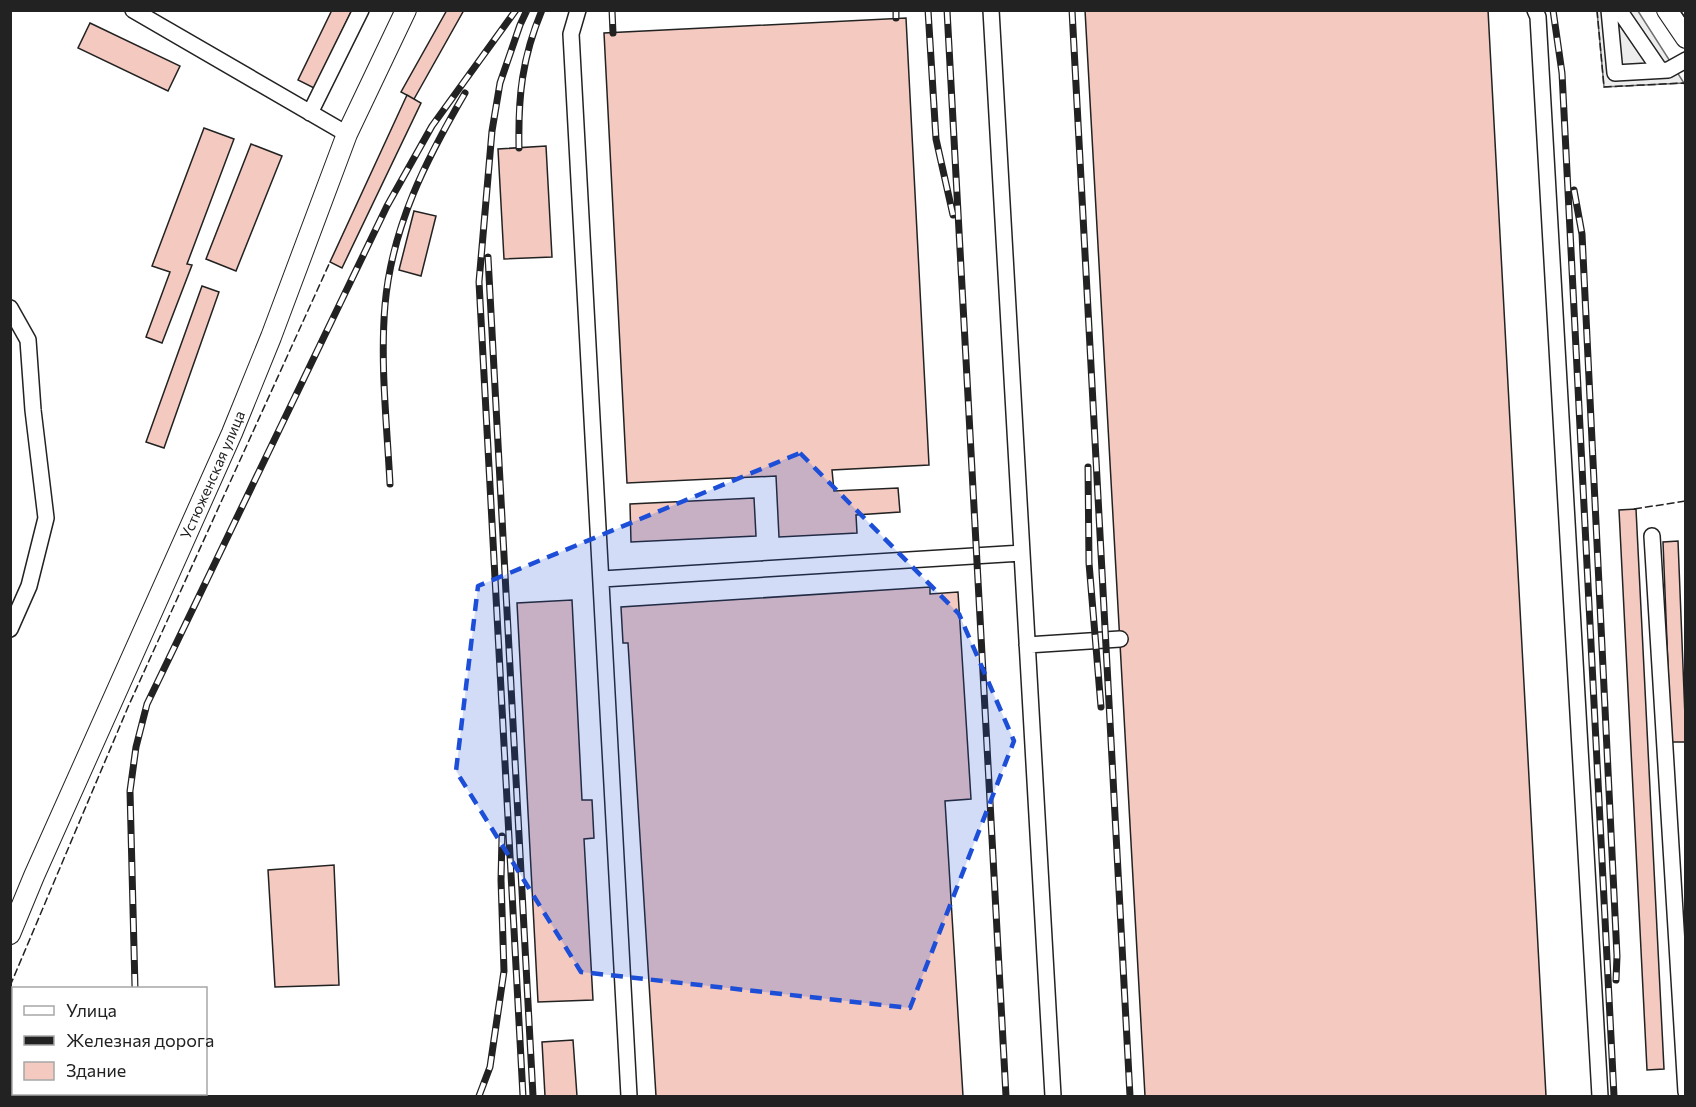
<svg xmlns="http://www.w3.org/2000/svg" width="1696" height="1107" font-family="Commissioner,sans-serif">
	<rect width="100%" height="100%" fill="#fff"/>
	<path fill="#ededed" stroke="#6f6f6f" stroke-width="1.5" d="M 1597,11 L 1638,11 L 1684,83 L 1604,87 Z"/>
	<path fill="#f3c9c0" stroke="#222" stroke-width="1.5" d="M 332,10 L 352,10 L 314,88 L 298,80 Z
		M 447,10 L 464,10 L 414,99 L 401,92 Z
		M 1085,10 L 1488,10 L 1546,1096 L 1145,1096 Z
		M 906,18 L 929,465 L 832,470 L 834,491 L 898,488 L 900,512 L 856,515 L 857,533 L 779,537 L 776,476 L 627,483 L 604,33 Z
		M 90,23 L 180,66 L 168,91 L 78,48 Z
		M 407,95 L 421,103 L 342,268 L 330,262 Z
		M 204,128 L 234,139 L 187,264 L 192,265 L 162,343 L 146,337 L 170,272 L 152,266 Z
		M 251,144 L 282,156 L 236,271 L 206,259 Z
		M 546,146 L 552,257 L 504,259 L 498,149 Z
		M 414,211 L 436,216 L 421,276 L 399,270 Z
		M 202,286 L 219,292 L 164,448 L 146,442 Z
		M 754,498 L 756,536 L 631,542 L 630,504 Z
		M 1636,509 L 1664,1069 L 1647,1070 L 1619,510 Z
		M 1678,541 L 1686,742 L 1671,742 L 1663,542 Z
		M 930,587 L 930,594 L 958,592 L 971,799 L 945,801 L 963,1096 L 656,1096 L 628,643 L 623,643 L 621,607 Z
		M 572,600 L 582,800 L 592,800 L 594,838 L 584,839 L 593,1000 L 538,1002 L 517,603 Z
		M 334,865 L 339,985 L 275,987 L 268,870 Z
		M 573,1040 L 577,1096 L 545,1096 L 542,1042 Z"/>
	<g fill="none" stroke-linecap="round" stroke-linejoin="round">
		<defs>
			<path id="minor" d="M 133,10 L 347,134
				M 578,10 L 571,34 L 629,1096
				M 991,10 L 1053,1096
				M 1535,10 L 1538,17 L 1600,1096
				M 1609,10 L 1615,73 L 1668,70 L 1686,60
				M 1619,10 L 1660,70
				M 310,113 L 361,10
				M 10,308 L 28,340 L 33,410 L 46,518 L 29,586 L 10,629
				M 1652,536 L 1686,1092
				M 602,579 L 1022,553
				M 1027,645 L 1120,639"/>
			<g id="major">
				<path d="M 1667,10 L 1686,38"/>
				<path id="s1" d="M 10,934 L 34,876 L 232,433 L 271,337 L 347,134 L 406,10"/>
			</g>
		</defs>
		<use href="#minor" stroke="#222" stroke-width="18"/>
		<use href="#major" stroke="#222" stroke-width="22"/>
		<use href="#minor" stroke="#fff" stroke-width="15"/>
		<use href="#major" stroke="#fff" stroke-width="20"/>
		<path stroke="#222" stroke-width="1.5" d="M 1680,10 L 1686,19"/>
		<defs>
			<path id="rail" d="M 612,10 L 613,33
				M 896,10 L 896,18
				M 928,10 L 936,139 L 953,215
				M 947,10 L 1006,1096
				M 1072,10 L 1130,1096
				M 1553,10 L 1562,73 L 1614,1096
				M 519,148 C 518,96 522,58 542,10
				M 1574,190 L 1582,234 L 1617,956 L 1616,980
				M 488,257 L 533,1096
				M 1088,467 L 1089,563 L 1101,707
				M 390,484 C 387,425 380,364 385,305 C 392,226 426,160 465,93
				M 135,988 L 130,791 L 136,747 L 147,704 L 387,206 L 432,126 L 516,10
				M 479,1096 L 490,1067 L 504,971 L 501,880 L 502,836
				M 523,1096 L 479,282 L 492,131 L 500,83 L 520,25 L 527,10"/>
		</defs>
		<use href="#rail" stroke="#222" stroke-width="7"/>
		<use href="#rail" stroke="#fff" stroke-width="4.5" stroke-dasharray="14" stroke-linecap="butt"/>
		<path stroke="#222" stroke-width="1.5" stroke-dasharray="8 3" stroke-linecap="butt" d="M 1597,10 L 1604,87 L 1684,83 L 1686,88
			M 1634,509 L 1686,501
			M 10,986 L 128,707 L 330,262"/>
	</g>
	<path fill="#1d4ed8" fill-opacity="0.2" stroke="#1d4ed8" stroke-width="4.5" stroke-dasharray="12 8" stroke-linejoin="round" d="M 800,453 L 959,614 L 1014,741 L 910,1008 L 581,972 L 456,771 L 478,586 Z"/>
	<g text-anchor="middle" stroke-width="4.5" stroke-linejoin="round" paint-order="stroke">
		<g font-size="15" fill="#222" stroke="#fff">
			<text dy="5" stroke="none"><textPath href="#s1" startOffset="502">Устюженская улица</textPath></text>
		</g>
	</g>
	<rect width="1696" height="1107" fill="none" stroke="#222222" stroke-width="24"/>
	<rect x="12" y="987" width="195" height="108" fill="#ffffff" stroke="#a7a7a7" stroke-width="1.5"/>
	<rect x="24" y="1006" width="30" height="9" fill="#ffffff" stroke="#a7a7a7" stroke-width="1.5"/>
	<text x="66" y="1017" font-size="18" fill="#222222">Улица</text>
	<rect x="24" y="1036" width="30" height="9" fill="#222222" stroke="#a7a7a7" stroke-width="1.5"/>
	<text x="66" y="1047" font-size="18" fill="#222222">Железная дорога</text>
	<rect x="24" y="1062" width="30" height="18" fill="#f3c9c0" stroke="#a7a7a7" stroke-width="1.5"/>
	<text x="66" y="1077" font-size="18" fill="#222222">Здание</text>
</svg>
